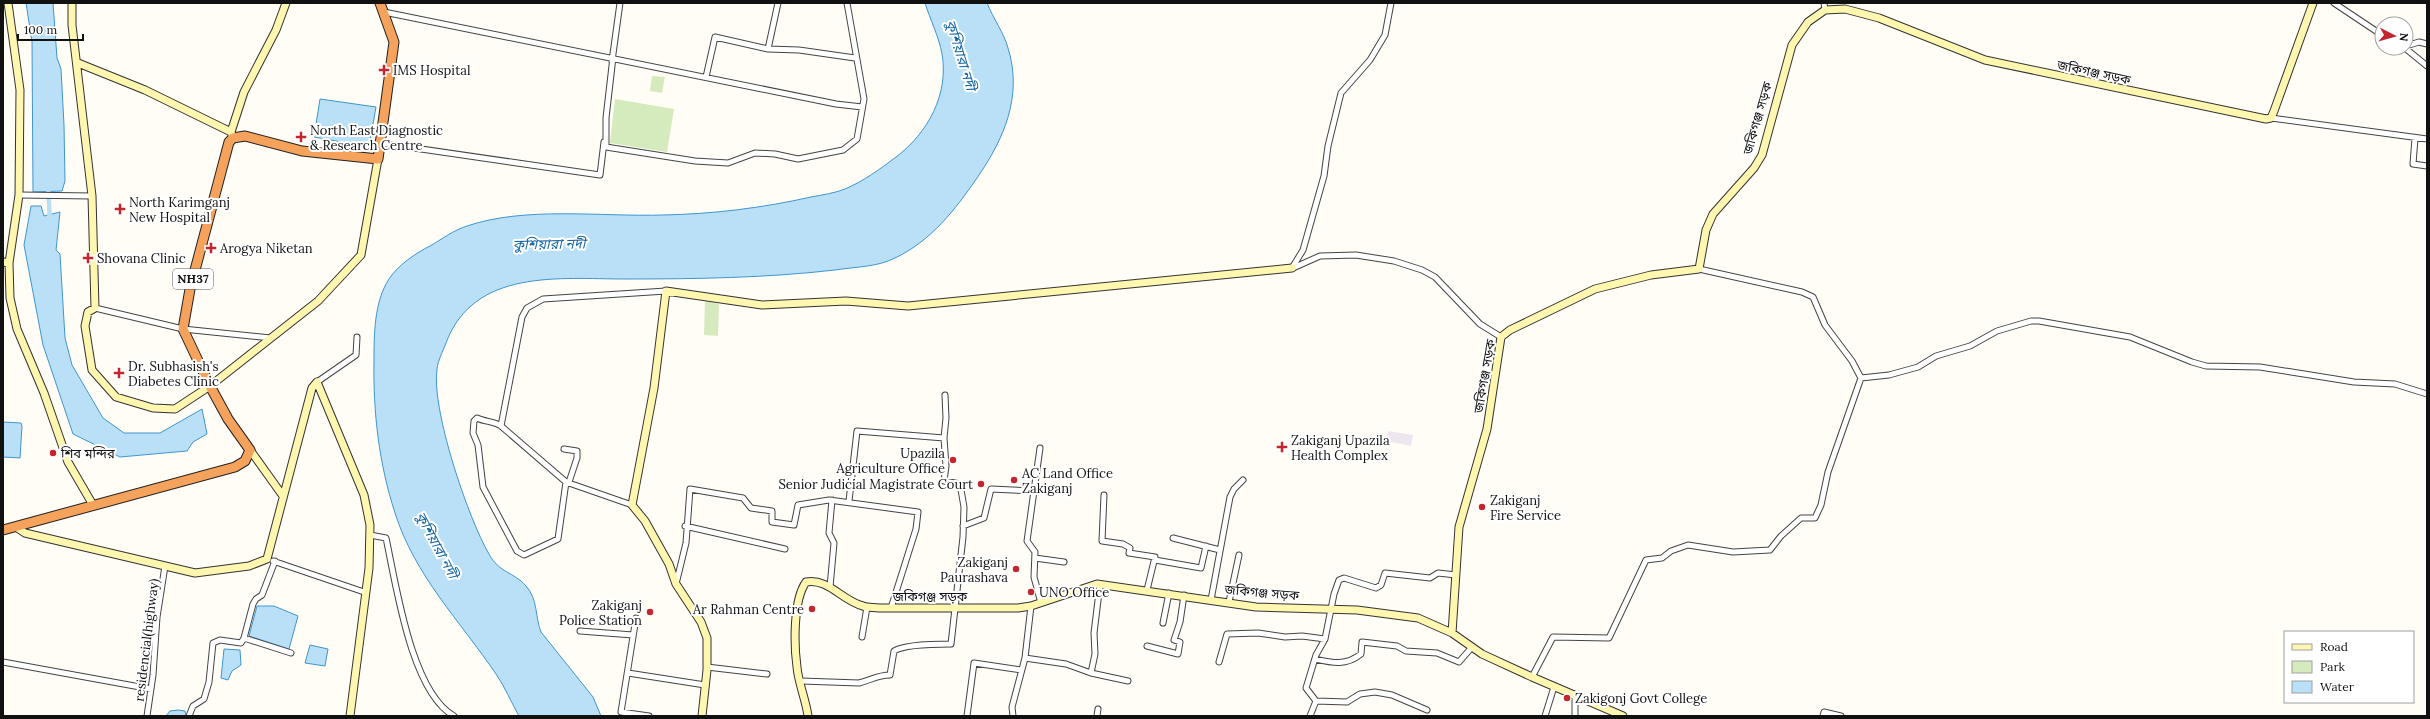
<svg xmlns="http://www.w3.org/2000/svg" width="2430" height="719" font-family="Lora,'Noto Sans Bengali',serif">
	<rect width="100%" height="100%" fill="#fffdf5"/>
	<path fill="#eee6ef" d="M 1388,431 L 1413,435 L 1411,446 L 1386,441 Z"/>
	<path fill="#d5ebbd" d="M 652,76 L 665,77 L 662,93 L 650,91 Z
		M 615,99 L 674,109 L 667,152 L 610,143 Z
		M 705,301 L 719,304 L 718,336 L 704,335 Z"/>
	<path fill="#b9e0f7" stroke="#3f96cf" d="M 26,3 L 53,3 L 57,58 L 61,69 L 64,125 L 65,181 L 62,191 L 33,192 L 32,42 Z
		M 925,3 L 987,3 C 993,18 1004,33 1008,48 C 1023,96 1004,139 977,178 C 955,210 931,241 895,258 C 878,267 854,267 835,270 C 766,278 695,279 625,279 C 560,279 474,268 446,343 C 443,351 438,360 437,369 C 431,409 468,518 489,554 C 499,573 514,572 526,586 C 538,599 535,617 541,632 L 593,697 L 601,716 L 519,716 C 511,702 505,687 496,674 C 460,621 415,576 395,513 C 379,464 373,412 374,361 C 374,335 374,302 389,279 C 398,265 416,253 430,246 C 442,239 454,230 467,226 C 526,206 602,217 663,215 C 713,214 762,208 811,197 C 822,195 835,193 845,189 C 864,181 880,169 896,157 C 928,133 949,94 942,54 C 939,37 930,19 925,3 Z
		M 320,99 L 376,107 L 369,147 L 314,137 Z
		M 31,206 L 41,206 L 44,216 L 60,212 L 56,250 L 60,254 L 65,338 L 72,365 L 103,418 L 124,433 L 160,433 L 202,409 L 207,434 L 193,442 L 187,451 L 120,457 L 73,434 L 43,345 L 24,245 Z
		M 3,422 L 21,423 L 22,426 L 20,458 L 3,457 Z
		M 257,606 L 274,606 L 298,616 L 289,649 L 249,636 Z
		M 310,645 L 328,649 L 325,666 L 305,663 Z
		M 224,649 L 240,650 L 241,665 L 232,671 L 228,680 L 221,678 Z
		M 178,710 L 185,711 L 186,716 L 166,716 L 170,711 Z"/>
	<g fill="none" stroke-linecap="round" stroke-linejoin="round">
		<path stroke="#b9e0f7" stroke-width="4.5" d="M 48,186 L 50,221"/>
		<defs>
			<path id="street" d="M 1824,3 L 1825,10
				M 2334,3 L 2382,35
				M 384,12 L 836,104 L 862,107
				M 2406,46 L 2419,42 L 2427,44
				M 2405,48 L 2427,66
				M 768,49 L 799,50 L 855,58
				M 613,57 L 606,118 L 606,147 L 695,161 L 728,163 L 755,153 L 775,154 L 798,159 L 843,150 L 857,139 L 864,99 L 847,3
				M 612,61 L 620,3
				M 706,77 L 715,37 L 768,49 L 778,3
				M 2271,118 L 2427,139
				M 2415,138 L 2413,164 L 2427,166
				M 380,143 L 600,175 L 604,142
				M 19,195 L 92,196
				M 1292,268 L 1303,250 L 1324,176 L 1328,146 L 1341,93 L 1370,60 L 1385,35 L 1391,3
				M 1293,268 L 1320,256 L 1356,255 L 1394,261 L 1422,270 L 1435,277 L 1480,324 L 1501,337
				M 1699,269 L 1802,292 L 1813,297 L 1825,325 L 1852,361 L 1861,378 L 1889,375 L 1918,367 L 1936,356 L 1970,346 L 1997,331 L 2031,321 L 2039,321 L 2130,337 L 2192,362 L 2206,366 L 2260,367 L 2354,382 L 2395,384 L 2427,394
				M 95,308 L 183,329 L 271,338
				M 317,382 L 356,355 L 357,337
				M 501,426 C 494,421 485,422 477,418 L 474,421 L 473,433 L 478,445 L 483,487 L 517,551 L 524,555 L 558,539 L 566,482
				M 1040,448 L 1027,541 L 1035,552 L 1034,577 L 1041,603
				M 564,449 L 577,451 L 577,458 L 569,482
				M 1104,495 L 1102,541 L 1123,544 L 1130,548 L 1129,553 L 1155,557 L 1147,590
				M 849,501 L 857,431 L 944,438 L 946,418 L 945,395
				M 632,505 L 566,482 L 501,426 L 522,317 L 527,308 L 543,299 L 666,291
				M 685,526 L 785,549
				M 963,526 L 984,518 L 991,489 L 1034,491
				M 370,535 L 386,538 C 396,584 411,692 454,716
				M 1173,538 L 1220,550
				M 1035,558 L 1064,562
				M 1155,560 L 1201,568 L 1206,546
				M 273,561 L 364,592
				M 676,584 L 686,543 L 690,489 L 743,498 L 751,508 L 772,511 L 772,522 L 794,525 L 798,505 L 829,500 L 918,512 L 916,529 L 891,608
				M 830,587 L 834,543 L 829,533 L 832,500
				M 1211,600 L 1230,497 L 1234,489 L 1243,480
				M 1229,602 L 1239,555
				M 636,618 L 621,712 L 649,716
				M 1163,623 L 1169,593
				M 580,631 L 633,635
				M 862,637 L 867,607
				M 244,638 L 291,653
				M 1147,646 L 1178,654 L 1180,642 L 1174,640 L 1180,622 L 1184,595
				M 1025,658 L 1066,664 L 1091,673 L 1128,681
				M 1315,659 C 1333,663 1346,666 1361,654 L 1362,642 L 1397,646 L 1406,651 L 1437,653 L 1459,662 L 1472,647
				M 3,662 L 151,689
				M 1219,662 L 1227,634 L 1258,633 L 1285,637 L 1302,636 L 1325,639
				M 707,667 L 767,674
				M 628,673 L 705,685
				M 1091,673 L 1095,654 L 1094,633 L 1100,584
				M 1532,677 L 1553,637 L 1609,638 L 1646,560 L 1662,558 L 1671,551 L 1688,545 L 1733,552 L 1770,550 L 1781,536 L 1801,518 L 1815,518 L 1821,505 L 1828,472 L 1861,378
				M 801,681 L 859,683 C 871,680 878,675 890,675 L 894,651 C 905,644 937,644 951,644 L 963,537 L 964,507 L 960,484 L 944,481 L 946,466 L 944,438
				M 1427,710 L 1392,695 L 1375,692 L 1360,694 L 1347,702 L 1316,701 L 1306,688 L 1316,655 L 1325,639 L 1334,594 L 1339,580 L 1344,578 L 1376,588 L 1381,585 L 1385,573 L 1430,578 L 1438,573 L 1456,575
				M 147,716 L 153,675 L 157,617 L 165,566
				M 189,716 L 193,706 L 204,699 L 209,682 L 213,643 L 220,640 L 241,643 L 244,638 L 253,604 L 256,599 L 262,595 L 275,561
				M 967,716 L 974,663 L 1021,670
				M 1013,716 L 1012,707 L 1025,658 L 1031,606
				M 1097,716 L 1098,709
				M 1310,716 L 1316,701
				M 1545,716 L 1554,687
				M 1575,716 L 1575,695
				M 1823,716 L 1824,712 L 1841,716"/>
			<path id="secondary" d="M 72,3 L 72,25 L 92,196 L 95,308 L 88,312 L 85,326 L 92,370 L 116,397 L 153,408 L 175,409 L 210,386 L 318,301 L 361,255 L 378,159
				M 78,63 L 145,90 L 231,132 L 233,138
				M 231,132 L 244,92 L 276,30 L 286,3
				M 3,262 L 9,263 L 19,195 L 20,90 L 8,3
				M 9,263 L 10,298 L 17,329 L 44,393 L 68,462 L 93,505
				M 250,450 L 283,496
				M 16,527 L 25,533 L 195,573 L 249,566 L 267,559 L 312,388 L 317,382 L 364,495 L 370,525 L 369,568 L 350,716
				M 1452,633 L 1459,527 L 1487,429 L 1501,337 L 1510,330 L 1595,289 L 1651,275 L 1699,269 L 1706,230 L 1713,214 L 1754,168 L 1762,155 L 1792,45 L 1808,22 L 1825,10 L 1845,9 L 1879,18 L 1985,60 L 2266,119 L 2271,118 L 2274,111 L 2313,3
				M 702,716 L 707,670 L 707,638 L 701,622 L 676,584 L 669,564 L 645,521 L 632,505 L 654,388 L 666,291 L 762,305 L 846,301 L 908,306 L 1292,268
				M 808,716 C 806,700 798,682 797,667 C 794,645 793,600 806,582 C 829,578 842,601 863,606 C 868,608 874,607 879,608 L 1018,608 L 1031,606 L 1097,584 L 1256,607 L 1357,610 L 1418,618 L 1452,633 L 1482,654 L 1532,677 L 1623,716"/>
			<path id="highway" d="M 3,530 L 235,467 L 245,461 L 250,450 L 228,419 L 210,386 L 183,329 L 190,289 L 229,142 L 233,138 L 245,136 L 302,151 L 378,159 L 394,42 L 380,3"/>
		</defs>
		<use href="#street" stroke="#444" stroke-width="7"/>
		<use href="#secondary" stroke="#333" stroke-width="9"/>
		<use href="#highway" stroke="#222" stroke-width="11"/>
		<use href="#street" stroke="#fff" stroke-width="5"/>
		<use href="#secondary" stroke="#fff6b0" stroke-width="7"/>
		<use href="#highway" stroke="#f5a25d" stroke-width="9"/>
	</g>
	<g fill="#c4262e" stroke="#fff" stroke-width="1.5">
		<path d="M382 64h4v4h4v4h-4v4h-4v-4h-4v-4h4z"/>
		<path d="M299 131h4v4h4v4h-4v4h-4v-4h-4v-4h4z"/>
		<path d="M118 203h4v4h4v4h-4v4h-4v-4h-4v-4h4z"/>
		<path d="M209 242h4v4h4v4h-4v4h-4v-4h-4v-4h4z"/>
		<path d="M86 252h4v4h4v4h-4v4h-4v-4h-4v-4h4z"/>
		<path d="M117 367h4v4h4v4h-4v4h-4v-4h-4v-4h4z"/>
		<path d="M1280 441h4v4h4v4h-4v4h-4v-4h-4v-4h4z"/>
		<circle cx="53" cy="453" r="4"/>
		<circle cx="953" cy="460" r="4"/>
		<circle cx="1014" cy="480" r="4"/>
		<circle cx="981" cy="484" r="4"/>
		<circle cx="1482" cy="507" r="4"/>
		<circle cx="1016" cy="569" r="4"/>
		<circle cx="1031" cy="592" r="4"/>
		<circle cx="812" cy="609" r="4"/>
		<circle cx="650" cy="612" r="4"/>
		<circle cx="1567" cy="698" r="4"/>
	</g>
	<g text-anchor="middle" stroke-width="4" stroke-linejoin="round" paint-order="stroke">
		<rect fill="#fff" stroke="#585858" stroke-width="1" x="173" y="269" width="40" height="20" rx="3"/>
		<g font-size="12" font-weight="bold" fill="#111">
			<text x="193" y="283">NH37</text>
		</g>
		<g font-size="13" fill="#111" stroke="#fff" text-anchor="start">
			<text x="393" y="75">IMS Hospital</text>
			<text x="310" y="135">North East Diagnostic<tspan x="310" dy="15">&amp; Research Centre</tspan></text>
			<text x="129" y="207">North Karimganj<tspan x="129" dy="15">New Hospital</tspan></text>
			<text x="220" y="253">Arogya Niketan</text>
			<text x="97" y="263">Shovana Clinic</text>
			<text x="128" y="371">Dr. Subhasish's<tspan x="128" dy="15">Diabetes Clinic</tspan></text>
			<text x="1291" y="445">Zakiganj Upazila<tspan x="1291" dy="15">Health Complex</tspan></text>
			<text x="61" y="458">শিব মন্দির</text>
			<text x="945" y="458" text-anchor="end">Upazila<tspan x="945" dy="15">Agriculture Office</tspan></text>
			<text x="1022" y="478">AC Land Office<tspan x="1022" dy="15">Zakiganj</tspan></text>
			<text x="973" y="489" text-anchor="end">Senior Judicial Magistrate Court</text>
			<text x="1490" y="505">Zakiganj<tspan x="1490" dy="15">Fire Service</tspan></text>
			<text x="1008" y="567" text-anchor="end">Zakiganj<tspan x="1008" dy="15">Paurashava</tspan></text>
			<text x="1039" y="597">UNO Office</text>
			<text x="642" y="610" text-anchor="end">Zakiganj<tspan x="642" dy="15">Police Station</tspan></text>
			<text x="804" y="614" text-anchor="end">Ar Rahman Centre</text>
			<text x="1575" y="703">Zakigonj Govt College</text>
		</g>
		<g font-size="13" fill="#111" stroke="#fff">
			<text transform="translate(2094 72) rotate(12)" y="5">জকিগঞ্জ সড়ক</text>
			<text transform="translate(1757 118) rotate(-74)" y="5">জকিগঞ্জ সড়ক</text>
			<text transform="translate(1484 376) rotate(-80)" y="5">জকিগঞ্জ সড়ক</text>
			<text transform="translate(1262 592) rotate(5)" y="5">জকিগঞ্জ সড়ক</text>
			<text x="930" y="601">জকিগঞ্জ সড়ক</text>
			<text transform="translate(146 640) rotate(-83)" y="5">residencial(highway)</text>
		</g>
		<g font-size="14" font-style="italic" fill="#1768a6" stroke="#fff">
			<text transform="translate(961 55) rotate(73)" y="5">কুশিয়ারা নদী</text>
			<text transform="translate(549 244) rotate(-1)" y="5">কুশিয়ারা নদী</text>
			<text transform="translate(437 545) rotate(62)" y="5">কুশিয়ারা নদী</text>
		</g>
	</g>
	<rect width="2430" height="719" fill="none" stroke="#111111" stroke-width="8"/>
	<rect x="2284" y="631" width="130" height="72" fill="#ffffff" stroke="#a0a0a0"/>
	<rect x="2292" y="644" width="20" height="6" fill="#fff6b0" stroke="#a0a0a0"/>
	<text x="2320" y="651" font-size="12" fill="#111111">Road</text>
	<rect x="2292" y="661" width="20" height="12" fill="#d5ebbd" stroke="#a0a0a0"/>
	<text x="2320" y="671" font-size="12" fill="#111111">Park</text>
	<rect x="2292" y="681" width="20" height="12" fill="#b9e0f7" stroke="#a0a0a0"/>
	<text x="2320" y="691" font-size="12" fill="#111111">Water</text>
	<g transform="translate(2394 36) rotate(96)"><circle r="19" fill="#ffffff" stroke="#a0a0a0"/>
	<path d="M0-3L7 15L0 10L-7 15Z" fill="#c4262e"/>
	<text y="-6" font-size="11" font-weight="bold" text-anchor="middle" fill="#111111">N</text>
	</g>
	<path d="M18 34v6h65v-6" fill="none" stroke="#111111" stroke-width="2"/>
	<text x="24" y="34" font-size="12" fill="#111111" stroke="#ffffff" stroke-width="3" paint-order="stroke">100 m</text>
</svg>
